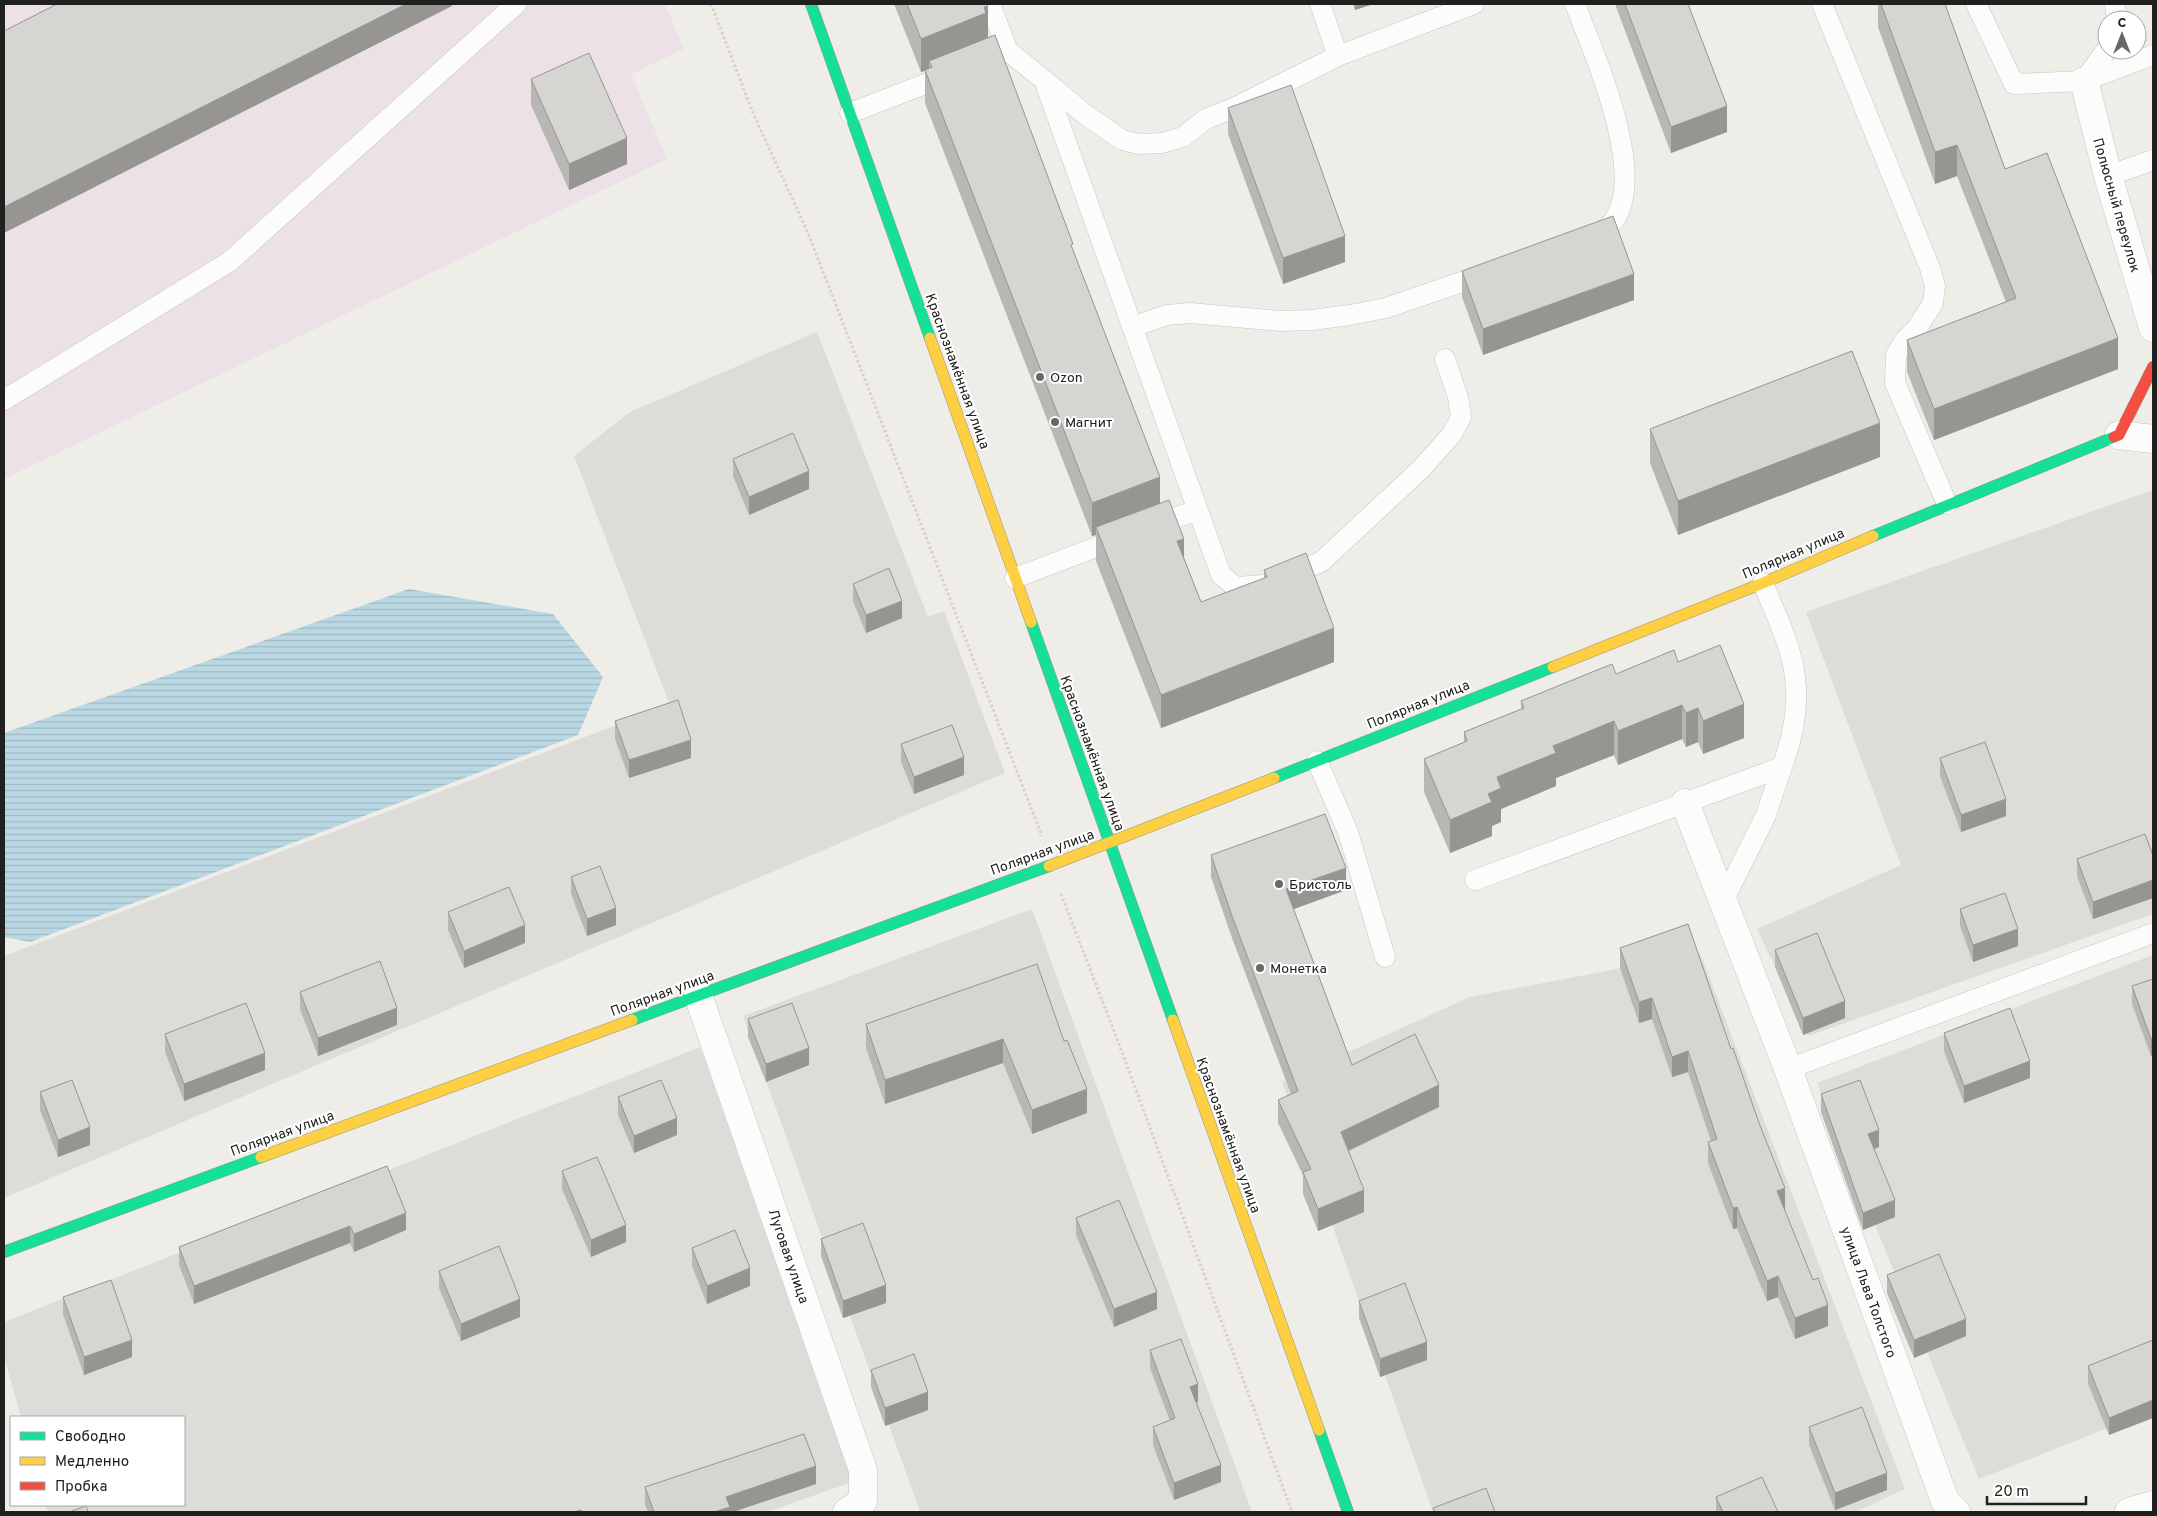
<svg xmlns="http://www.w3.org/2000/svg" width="2157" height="1516" font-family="Overpass,sans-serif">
	<defs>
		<pattern id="water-rules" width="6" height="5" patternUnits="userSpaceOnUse" patternTransform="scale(1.25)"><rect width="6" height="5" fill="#bad8e3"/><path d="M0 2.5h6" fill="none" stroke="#a0b9c2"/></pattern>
	</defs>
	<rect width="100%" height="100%" fill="#eeede8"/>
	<path fill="#dddcd9" d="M 817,332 L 928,617 L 944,611 L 1005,773 L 4,1198 L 4,956 L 670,705 L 574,456 L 630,412 Z
		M 2153,490 L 2153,914 L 1808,1036 L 1757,929 L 1901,865 L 1806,612 Z
		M 1032,909 L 1252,1512 L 920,1512 L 743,1016 Z
		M 1700,953 L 1905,1489 L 1855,1512 L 1433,1512 L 1282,1082 L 1470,997 Z
		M 2153,955 L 2153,1410 L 1979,1479 L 1817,1083 Z
		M 700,1047 L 855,1481 L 767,1512 L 48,1512 L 45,1505 L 184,1505 L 184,1417 L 21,1417 L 4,1356 L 4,1322 Z"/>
	<path fill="#ece1e6" d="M 4,4 L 665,4 L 684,49 L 631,74 L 667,159 L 4,479 Z"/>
	<path fill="url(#water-rules)" d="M 409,589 L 553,614 L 603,677 L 578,735 L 30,942 L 4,937 L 4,733 Z"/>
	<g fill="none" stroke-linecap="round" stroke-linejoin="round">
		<defs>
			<path id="lane" d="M 990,4 L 1008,51 L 1044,80 L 1221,575 L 1236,587 L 1264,585 L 1321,562 L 1422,468 L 1452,434 L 1461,417 L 1458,397 L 1445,359
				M 1320,4 L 1338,56
				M 1575,4 C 1592,50 1666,210 1593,236
				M 1822,4 L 1930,268 L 1935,286 L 1933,303 L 1917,328 L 1905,340 L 1896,355 L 1895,383 L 1947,504
				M 1976,4 L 2014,84 L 2084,81 L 2153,55
				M 2115,4 L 2117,20
				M 1044,80 L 1082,112 L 1122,140 L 1139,144 L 1162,143 L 1183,137 L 1206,119 L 1236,107 L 1338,56 L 1474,4
				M 2084,81 L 2107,49
				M 850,113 L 951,74
				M 2108,176 L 2153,160
				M 1132,327 L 1167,315 L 1190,313 L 1281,321 L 1312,320 L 1350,315 L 1386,308 L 1488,273
				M 4,400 L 229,262 L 516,4
				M 1150,527 L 1197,510
				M 1015,578 L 1120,538
				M 1317,761 L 1348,832 L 1385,957
				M 1475,880 L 1782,767 C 1792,740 1799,707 1795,677 C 1791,644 1775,613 1763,583
				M 1724,899 L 1766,815 L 1782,767
				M 1788,1069 L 2153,933"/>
			<path id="street" d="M 2084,81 L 2108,176 L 2153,328
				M 2119,435 L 2153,439
				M 1685,803 L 1788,1069 L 1945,1501 L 1956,1512
				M 698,995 L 863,1470 L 863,1501 L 847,1512
				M 2129,1512 L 2153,1505"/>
			<path id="fast" d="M 811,4 L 930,338
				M 1873,536 L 2114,437
				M 1031,622 L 1173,1020
				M 1274,778 L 1553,667
				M 632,1020 L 1049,866
				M 4,1252 L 261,1157
				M 1319,1430 L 1348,1512"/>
			<path id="slow" d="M 930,338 L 1031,622
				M 1553,667 L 1763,583 L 1873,536
				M 1049,866 L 1274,778
				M 1173,1020 L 1319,1430
				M 261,1157 L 632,1020"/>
			<path id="jam" d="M 2114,437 L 2119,435 L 2153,367"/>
		</defs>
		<use href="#lane" stroke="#c7c6c4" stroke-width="21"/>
		<use href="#street" stroke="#c7c6c4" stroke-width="29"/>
		<use href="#fast" stroke="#95997f" stroke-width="12"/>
		<use href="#slow" stroke="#95997f" stroke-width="12"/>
		<use href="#jam" stroke="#95997f" stroke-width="12"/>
		<path stroke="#dcceca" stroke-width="3" stroke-dasharray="2.5 2.5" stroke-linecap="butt" d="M 711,4 L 753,113 L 808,233 L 1042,836
			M 1061,894 L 1119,1044 L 1292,1512"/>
		<use href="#lane" stroke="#fcfcfc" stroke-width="20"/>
		<use href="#street" stroke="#fcfcfc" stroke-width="28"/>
		<use href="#fast" stroke="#16e098" stroke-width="11"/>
		<use href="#slow" stroke="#ffcf43" stroke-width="11"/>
		<use href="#jam" stroke="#f24e42" stroke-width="11"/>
	</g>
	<path fill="#b8b7b4" d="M 894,4 L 987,4 L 988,38 L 1073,251 L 1160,503 L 1184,558 L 1201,602 L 1264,578 L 1264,570 L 1334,662 L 1161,728 L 1096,561 L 1096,535 L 1092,536 L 925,103 L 925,71 L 921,72 Z
		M 1353,4 L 1373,4 L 1355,10 Z
		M 1615,4 L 1688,4 L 1727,132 L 1671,153 Z
		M 1878,4 L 1945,4 L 2005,169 L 2118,369 L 1934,440 L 1907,372 L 1907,340 L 2006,302 L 1957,176 L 1935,184 L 1878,27 Z
		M 531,79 L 627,164 L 569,190 L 531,105 Z
		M 1228,108 L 1345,262 L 1283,284 L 1228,134 Z
		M 1462,271 L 1634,300 L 1483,355 L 1462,297 Z
		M 1650,429 L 1880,457 L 1678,535 L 1650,463 Z
		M 733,459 L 809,489 L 749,515 L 733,476 Z
		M 853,584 L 902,618 L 866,633 L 853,601 Z
		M 1678,662 L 1744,738 L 1703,754 L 1698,742 L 1686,747 L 1682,739 L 1618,765 L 1614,755 L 1556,778 L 1556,786 L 1501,809 L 1501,822 L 1492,826 L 1492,836 L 1450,853 L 1424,792 L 1424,759 L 1464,743 L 1464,732 L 1521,709 L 1521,701 L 1616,674 Z
		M 615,721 L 691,758 L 629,778 L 615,739 Z
		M 901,744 L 964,775 L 914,794 L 901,762 Z
		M 1940,758 L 2006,816 L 1961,832 L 1940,776 Z
		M 1211,855 L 1346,890 L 1293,909 L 1352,1065 L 1439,1107 L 1349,1151 L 1364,1212 L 1318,1231 L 1303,1194 L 1303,1175 L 1278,1123 L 1278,1100 L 1291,1094 L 1232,938 L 1211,877 Z
		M 2153,856 L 2153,898 L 2093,919 L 2077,876 L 2077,859 Z
		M 571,877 L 616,925 L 587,936 L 571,894 Z
		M 1960,909 L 2018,946 L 1973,962 L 1960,926 Z
		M 448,912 L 525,943 L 464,968 L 448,930 Z
		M 1688,924 L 1785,1209 L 1784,1209 L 1828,1326 L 1795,1339 L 1778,1297 L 1767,1301 L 1737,1228 L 1733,1229 L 1708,1163 L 1708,1142 L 1711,1141 L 1688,1072 L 1672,1077 L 1652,1019 L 1639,1023 L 1620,968 L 1620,948 Z
		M 1775,950 L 1845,1018 L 1803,1035 L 1775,967 Z
		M 1037,964 L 1087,1113 L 1032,1134 L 1003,1063 L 885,1104 L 866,1048 L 866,1024 Z
		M 2153,979 L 2151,1056 L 2132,1004 L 2132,986 Z
		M 300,992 L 397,1025 L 318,1056 L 300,1009 Z
		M 748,1019 L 809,1065 L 766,1082 L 748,1037 Z
		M 1944,1033 L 2030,1078 L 1964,1103 L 1944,1051 Z
		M 165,1034 L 265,1070 L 184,1101 L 165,1052 Z
		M 40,1092 L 90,1145 L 58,1157 L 40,1110 Z
		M 1821,1094 L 1879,1147 L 1874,1149 L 1895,1217 L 1863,1230 L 1821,1112 Z
		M 618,1097 L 677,1135 L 634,1153 L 618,1115 Z
		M 387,1166 L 406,1230 L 354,1252 L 350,1243 L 194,1304 L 179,1265 L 179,1247 Z
		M 562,1171 L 626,1242 L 591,1257 L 562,1189 Z
		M 1076,1218 L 1157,1309 L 1114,1327 L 1076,1235 Z
		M 821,1239 L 886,1303 L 843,1318 L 821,1256 Z
		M 692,1248 L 750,1286 L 707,1304 L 692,1266 Z
		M 439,1271 L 520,1317 L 461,1341 L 439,1288 Z
		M 1887,1275 L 1966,1336 L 1914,1358 L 1887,1293 Z
		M 63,1297 L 132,1357 L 84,1375 L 63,1314 Z
		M 1359,1301 L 1427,1360 L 1380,1377 L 1359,1318 Z
		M 2153,1340 L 2109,1435 L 2088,1384 L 2088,1366 Z
		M 1150,1350 L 1198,1402 L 1196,1402 L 1221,1482 L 1174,1500 L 1153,1445 L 1153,1427 L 1170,1421 L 1150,1368 Z
		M 871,1370 L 928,1410 L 885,1426 L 871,1387 Z
		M 1809,1427 L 1887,1490 L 1835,1510 L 1809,1445 Z
		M 816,1484 L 733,1512 L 648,1512 L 645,1505 L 645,1487 Z
		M 1716,1497 L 1778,1512 L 1716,1512 Z"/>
	<path fill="#969592" d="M 406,4 L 452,4 L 452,6 L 4,233 L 4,207 Z
		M 1355,4 L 1373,4 L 1355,10 Z
		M 988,6 L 988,39 L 929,61 L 929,69 L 921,72 L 921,39 Z
		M 1727,106 L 1727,132 L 1671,153 L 1671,127 Z
		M 627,138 L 627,164 L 569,190 L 569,164 Z
		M 1957,145 L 1957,176 L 1935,184 L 1935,152 Z
		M 1345,236 L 1345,262 L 1283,284 L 1283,258 Z
		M 1634,274 L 1634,300 L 1483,355 L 1483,329 Z
		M 2118,338 L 2118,369 L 1934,440 L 1934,409 Z
		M 1880,423 L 1880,457 L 1678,535 L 1678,501 Z
		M 809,471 L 809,489 L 749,515 L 749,497 Z
		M 1160,477 L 1160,511 L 1096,527 L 1096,535 L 1092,536 L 1092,503 Z
		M 1184,539 L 1184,572 L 1177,541 Z
		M 902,601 L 902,618 L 866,633 L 866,615 Z
		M 1334,628 L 1334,662 L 1161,728 L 1161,695 Z
		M 1744,704 L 1744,738 L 1703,754 L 1703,721 Z
		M 1682,705 L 1682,739 L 1618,765 L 1618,731 Z
		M 1698,708 L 1698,742 L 1686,747 L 1686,713 Z
		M 1614,721 L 1614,755 L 1556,778 L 1556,786 L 1501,809 L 1501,822 L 1492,826 L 1492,836 L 1450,853 L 1450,820 L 1488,794 L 1497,777 L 1553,746 Z
		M 691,740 L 691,758 L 629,778 L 629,760 Z
		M 964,757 L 964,775 L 914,794 L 914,777 Z
		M 2006,799 L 2006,816 L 1961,832 L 1961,815 Z
		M 1346,868 L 1346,890 L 1286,912 L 1286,889 Z
		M 2153,880 L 2153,898 L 2093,919 L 2093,902 Z
		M 616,908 L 616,925 L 587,936 L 587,919 Z
		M 525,925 L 525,943 L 464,968 L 464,951 Z
		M 2018,929 L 2018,946 L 1973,962 L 1973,945 Z
		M 1652,998 L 1652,1019 L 1639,1023 L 1639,1002 Z
		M 1845,1001 L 1845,1018 L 1803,1035 L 1803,1018 Z
		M 397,1008 L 397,1025 L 318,1056 L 318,1038 Z
		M 2153,1038 L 2153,1055 L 2151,1056 L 2151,1039 Z
		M 1003,1039 L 1003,1063 L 885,1104 L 885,1080 Z
		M 809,1048 L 809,1065 L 766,1082 L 766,1064 Z
		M 1688,1051 L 1688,1072 L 1672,1077 L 1672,1057 Z
		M 265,1053 L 265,1070 L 184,1101 L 184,1084 Z
		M 2030,1061 L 2030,1078 L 1964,1103 L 1964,1086 Z
		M 1439,1085 L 1439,1107 L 1341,1154 L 1341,1132 Z
		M 1087,1089 L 1087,1113 L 1032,1134 L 1032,1110 Z
		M 677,1118 L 677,1135 L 634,1153 L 634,1136 Z
		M 90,1127 L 90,1145 L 58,1157 L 58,1140 Z
		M 1879,1130 L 1879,1147 L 1868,1151 L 1868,1134 Z
		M 1785,1188 L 1785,1209 L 1777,1212 L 1777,1191 Z
		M 1364,1190 L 1364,1212 L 1318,1231 L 1318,1209 Z
		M 1895,1200 L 1895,1217 L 1863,1230 L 1863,1213 Z
		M 1737,1207 L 1737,1228 L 1733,1229 L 1733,1208 Z
		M 406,1213 L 406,1230 L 354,1252 L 354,1234 Z
		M 626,1225 L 626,1242 L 591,1257 L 591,1240 Z
		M 350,1226 L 350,1243 L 194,1304 L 194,1286 Z
		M 750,1268 L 750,1286 L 707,1304 L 707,1286 Z
		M 1778,1276 L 1778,1297 L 1767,1301 L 1767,1281 Z
		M 886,1285 L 886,1303 L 843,1318 L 843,1301 Z
		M 1157,1292 L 1157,1309 L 1114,1327 L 1114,1309 Z
		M 520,1299 L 520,1317 L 461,1341 L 461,1324 Z
		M 1828,1305 L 1828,1326 L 1795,1339 L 1795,1318 Z
		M 1966,1319 L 1966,1336 L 1914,1358 L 1914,1340 Z
		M 132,1340 L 132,1357 L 84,1375 L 84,1357 Z
		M 1427,1342 L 1427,1360 L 1380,1377 L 1380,1359 Z
		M 1198,1384 L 1198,1402 L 1190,1404 L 1190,1387 Z
		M 928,1392 L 928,1410 L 885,1426 L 885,1408 Z
		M 2153,1400 L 2153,1418 L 2109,1435 L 2109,1418 Z
		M 1221,1465 L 1221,1482 L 1174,1500 L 1174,1483 Z
		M 816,1466 L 816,1484 L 733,1512 L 714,1512 L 726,1497 Z
		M 1887,1473 L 1887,1490 L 1835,1510 L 1835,1493 Z"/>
	<path fill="#d6d5d1" stroke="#969592" d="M 57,4 L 406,4 L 4,207 L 4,31 Z
		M 907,4 L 987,4 L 988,6 L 984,7 L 986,13 L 921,39 Z
		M 1625,4 L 1688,4 L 1727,106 L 1671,127 Z
		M 1881,4 L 1945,4 L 2005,169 L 2047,153 L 2118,338 L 1934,409 L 1907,340 L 2016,298 L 1957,145 L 1935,152 Z
		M 995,35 L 1073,244 L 1071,245 L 1160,477 L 1092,503 L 925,70 L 932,67 L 929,61 Z
		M 589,53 L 627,138 L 569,164 L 531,79 Z
		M 1291,85 L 1345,236 L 1283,258 L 1228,108 Z
		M 1613,216 L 1634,274 L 1483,329 L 1462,271 Z
		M 1852,351 L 1880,423 L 1678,501 L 1650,429 Z
		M 793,433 L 809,471 L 749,497 L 733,459 Z
		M 1169,500 L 1184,539 L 1177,541 L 1201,602 L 1267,577 L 1264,570 L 1306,553 L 1334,628 L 1161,695 L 1096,527 Z
		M 889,568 L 902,601 L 866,615 L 853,584 Z
		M 1720,645 L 1744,704 L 1703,721 L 1698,708 L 1686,713 L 1682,705 L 1618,731 L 1614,721 L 1553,746 L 1556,753 L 1497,777 L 1501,788 L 1488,794 L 1492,802 L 1450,820 L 1424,759 L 1467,741 L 1464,732 L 1524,708 L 1521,701 L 1612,664 L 1616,674 L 1674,650 L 1678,662 Z
		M 678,700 L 691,740 L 629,760 L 615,721 Z
		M 952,725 L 964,757 L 914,777 L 901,744 Z
		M 1985,742 L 2006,799 L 1961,815 L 1940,758 Z
		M 1325,814 L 1346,868 L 1286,889 L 1352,1065 L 1415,1034 L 1439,1085 L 1341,1132 L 1364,1190 L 1318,1209 L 1303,1172 L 1311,1169 L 1278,1100 L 1298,1091 L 1232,916 L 1211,855 Z
		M 2145,834 L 2153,856 L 2153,880 L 2093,902 L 2077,859 Z
		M 600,866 L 616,908 L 587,919 L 571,877 Z
		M 509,887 L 525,925 L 464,951 L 448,912 Z
		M 2005,893 L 2018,929 L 1973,945 L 1960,909 Z
		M 1688,924 L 1731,1049 L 1733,1048 L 1759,1123 L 1785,1188 L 1777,1191 L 1813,1280 L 1818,1278 L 1828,1305 L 1795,1318 L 1778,1276 L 1767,1281 L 1737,1207 L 1733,1208 L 1708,1142 L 1717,1139 L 1688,1051 L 1672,1057 L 1652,998 L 1639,1002 L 1620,948 Z
		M 1817,933 L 1845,1001 L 1803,1018 L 1775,950 Z
		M 380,961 L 397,1008 L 318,1038 L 300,992 Z
		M 1037,964 L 1064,1041 L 1067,1040 L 1087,1089 L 1032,1110 L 1003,1039 L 885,1080 L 866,1024 Z
		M 2153,979 L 2153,1038 L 2151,1039 L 2132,986 Z
		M 246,1003 L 265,1053 L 184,1084 L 165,1034 Z
		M 792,1003 L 809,1048 L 766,1064 L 748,1019 Z
		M 2010,1008 L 2030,1061 L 1964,1086 L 1944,1033 Z
		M 72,1080 L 90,1127 L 58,1140 L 40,1092 Z
		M 661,1080 L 677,1118 L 634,1136 L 618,1097 Z
		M 1860,1080 L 1879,1130 L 1868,1134 L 1895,1200 L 1863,1213 L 1821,1094 Z
		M 597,1157 L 626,1225 L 591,1240 L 562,1171 Z
		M 387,1166 L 406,1213 L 354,1234 L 350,1226 L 194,1286 L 179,1247 Z
		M 1119,1200 L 1157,1292 L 1114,1309 L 1076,1218 Z
		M 863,1223 L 886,1285 L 843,1301 L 821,1239 Z
		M 735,1230 L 750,1268 L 707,1286 L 692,1248 Z
		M 499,1246 L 520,1299 L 461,1324 L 439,1271 Z
		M 1939,1254 L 1966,1319 L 1914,1340 L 1887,1275 Z
		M 111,1280 L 132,1340 L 84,1357 L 63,1297 Z
		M 1405,1283 L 1427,1342 L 1380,1359 L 1359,1301 Z
		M 1181,1339 L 1198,1384 L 1190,1387 L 1221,1465 L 1174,1483 L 1153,1427 L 1175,1418 L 1150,1350 Z
		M 2153,1340 L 2153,1400 L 2109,1418 L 2088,1366 Z
		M 914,1354 L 928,1392 L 885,1408 L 871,1370 Z
		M 1862,1407 L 1887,1473 L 1835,1493 L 1809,1427 Z
		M 804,1434 L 816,1466 L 726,1497 L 730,1507 L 714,1512 L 654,1512 L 645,1487 Z
		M 1762,1477 L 1778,1512 L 1723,1512 L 1716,1497 Z
		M 1486,1488 L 1495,1512 L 1435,1512 L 1433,1508 Z
		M 86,1506 L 88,1512 L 69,1512 Z
		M 581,1510 L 582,1512 L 574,1512 Z"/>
	<g fill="#686866" stroke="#fff" stroke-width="2">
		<circle cx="1040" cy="377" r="5"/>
		<circle cx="1055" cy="422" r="5"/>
		<circle cx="1279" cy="884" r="5"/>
		<circle cx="1260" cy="968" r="5"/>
	</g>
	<g text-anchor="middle" stroke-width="4" stroke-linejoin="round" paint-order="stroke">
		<g font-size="14" fill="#202020" stroke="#fff">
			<text transform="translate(2117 205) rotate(74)" y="5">Полюсный переулок</text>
			<text transform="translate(958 371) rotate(70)" y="5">Краснознамённая улица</text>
			<text transform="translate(1793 553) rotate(-23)" y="5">Полярная улица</text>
			<text transform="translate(1418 704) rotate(-22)" y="5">Полярная улица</text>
			<text transform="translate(1093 753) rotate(70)" y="5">Краснознамённая улица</text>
			<text transform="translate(1042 852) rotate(-20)" y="5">Полярная улица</text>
			<text transform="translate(662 993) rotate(-20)" y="5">Полярная улица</text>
			<text transform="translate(282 1133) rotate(-20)" y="5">Полярная улица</text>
			<text transform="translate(1229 1135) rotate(70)" y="5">Краснознамённая улица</text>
			<text transform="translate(789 1256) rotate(71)" y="5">Луговая улица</text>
			<text transform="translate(1869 1292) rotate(70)" y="5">улица Льва Толстого</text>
		</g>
		<g font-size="14" fill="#202020" stroke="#fff" text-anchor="start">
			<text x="1050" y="382">Ozon</text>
			<text x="1065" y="427">Магнит</text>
			<text x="1289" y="889">Бристоль</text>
			<text x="1270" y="973">Монетка</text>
		</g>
	</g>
	<rect width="2157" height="1516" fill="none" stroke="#202020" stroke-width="10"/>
	<rect x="10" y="1416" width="175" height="90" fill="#ffffff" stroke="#a6a6a6"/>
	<rect x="20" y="1432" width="25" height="8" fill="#16e098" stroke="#a6a6a6"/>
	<text x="55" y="1441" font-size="15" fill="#202020">Свободно</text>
	<rect x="20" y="1457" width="25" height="8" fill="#ffcf43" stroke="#a6a6a6"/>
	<text x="55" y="1466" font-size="15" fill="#202020">Медленно</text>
	<rect x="20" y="1482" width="25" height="8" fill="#f24e42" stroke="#a6a6a6"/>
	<text x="55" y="1491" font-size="15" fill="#202020">Пробка</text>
	<g transform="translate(2122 35)"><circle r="24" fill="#ffffff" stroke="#a6a6a6"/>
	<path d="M0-4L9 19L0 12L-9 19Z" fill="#686866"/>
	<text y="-8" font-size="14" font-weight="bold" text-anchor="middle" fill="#202020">С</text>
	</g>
	<path d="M1987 1496v8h99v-8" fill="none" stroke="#202020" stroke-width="2.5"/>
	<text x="1994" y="1496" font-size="15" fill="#202020" stroke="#ffffff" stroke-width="4" paint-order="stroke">20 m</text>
</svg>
